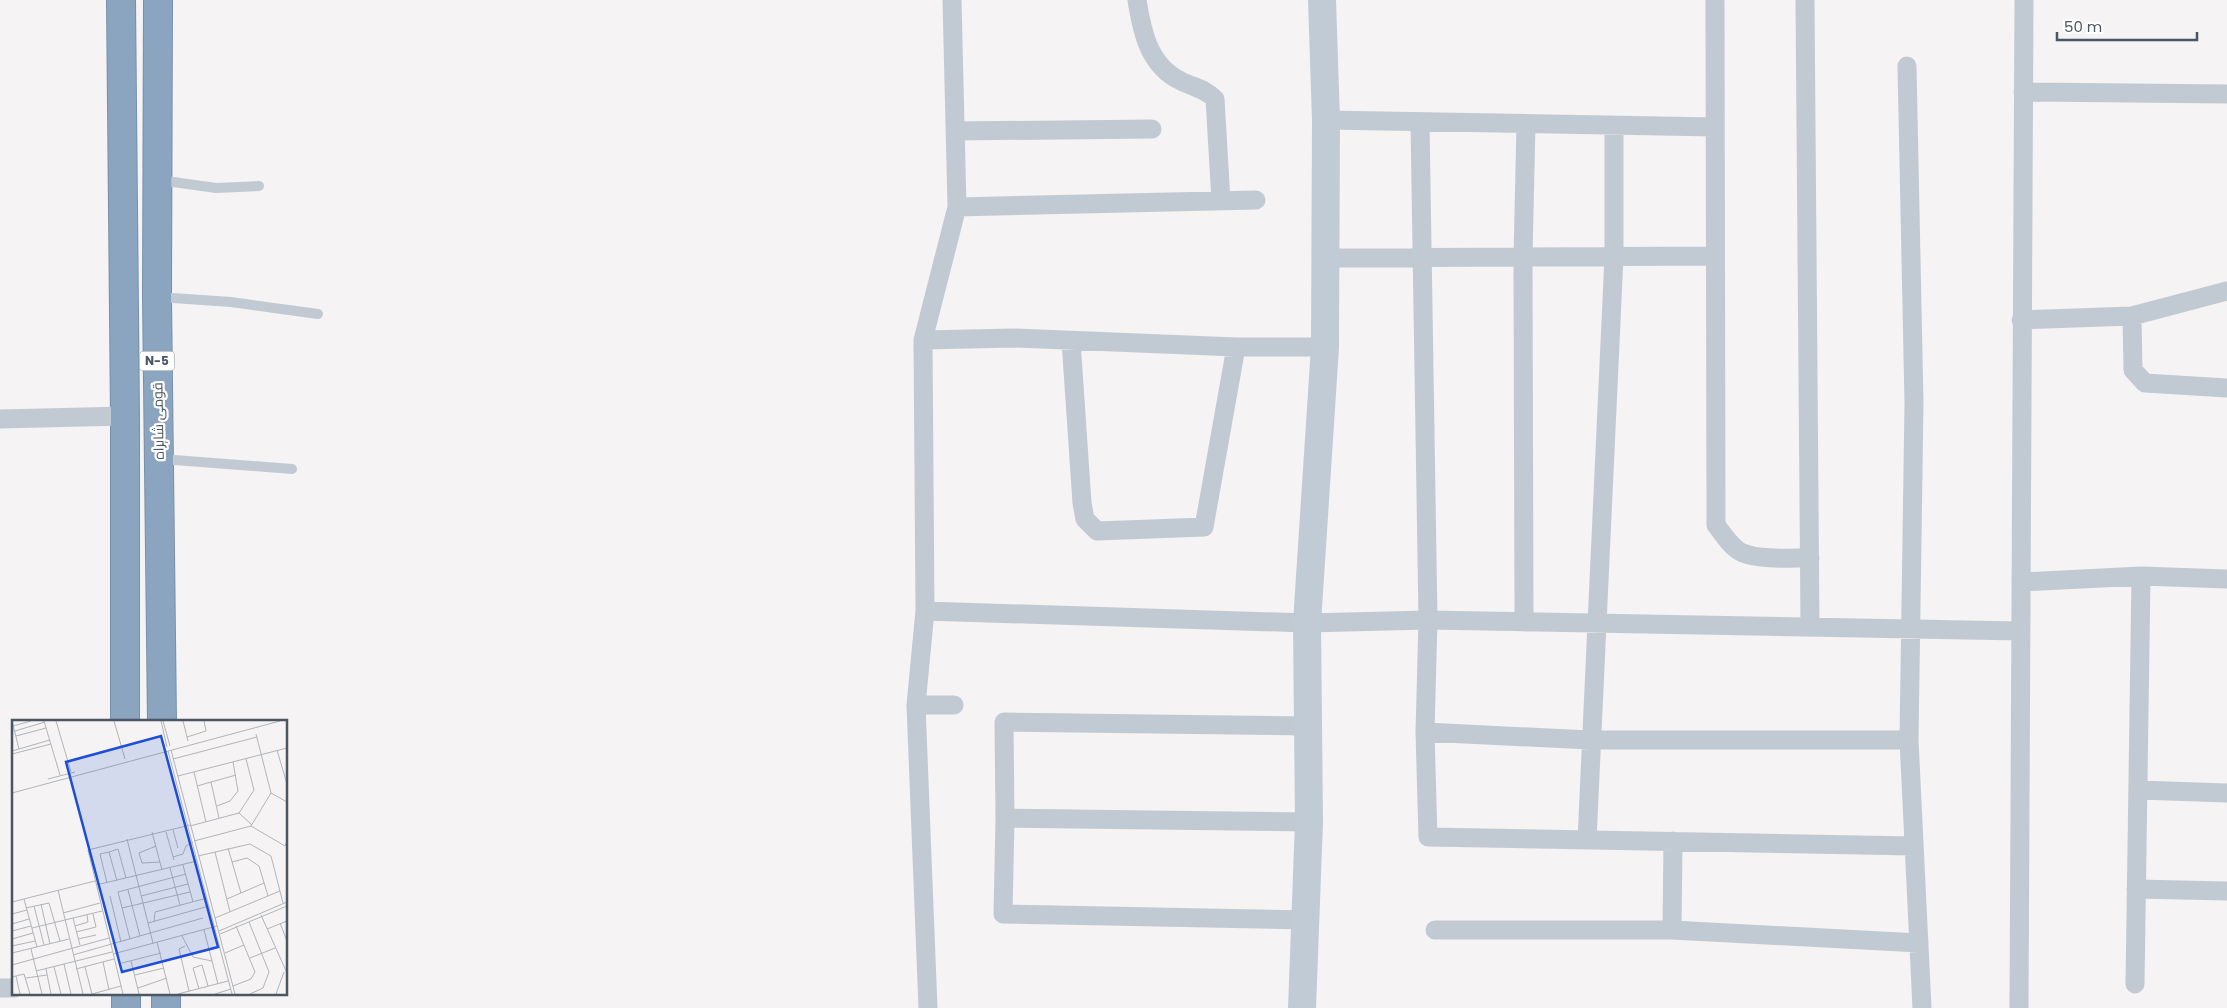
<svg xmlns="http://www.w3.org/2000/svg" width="2227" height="1008" font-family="Poppins,Cairo,sans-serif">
	<rect width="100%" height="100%" fill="#f5f3f3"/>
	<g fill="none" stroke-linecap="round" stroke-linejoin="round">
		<defs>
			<path id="highway" d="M 121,0 L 125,416 L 125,722
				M 158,0 L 157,297 L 162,722
				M 126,994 L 126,1008
				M 166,994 L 166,1008"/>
		</defs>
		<use href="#highway" stroke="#7690ad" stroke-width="30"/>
		<path stroke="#c1cad2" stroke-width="10" d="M 159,180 L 216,188 L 259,186
			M 158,297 L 231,302 L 318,314
			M 161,459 L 292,469"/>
		<path stroke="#c1cad2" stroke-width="19" d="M 1137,0 C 1142,32 1149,66 1181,81 C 1192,87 1206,89 1215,99 L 1221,201
			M 1715,0 L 1716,525 C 1723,534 1732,549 1743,553 C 1760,560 1791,558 1810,558
			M 1805,0 L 1810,626
			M 1907,66 L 1914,403 L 1909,740 L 1922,1008
			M 2023,92 L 2227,94
			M 1326,120 L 1715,127
			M 1420,122 L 1428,620 L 1425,732 L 1428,837 L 1914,846
			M 956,131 L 1152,129
			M 957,207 L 1256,200
			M 1325,258 L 1714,256
			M 2132,316 L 2133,370 L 2145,383 L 2227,388
			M 2021,320 L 2132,316 L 2227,291
			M 923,340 L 1014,338 L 1236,347 L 1325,347
			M 1071,341 L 1082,503 L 1085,519 L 1097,531 L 1204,527 L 1236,347
			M 0,419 L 125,416
			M 2021,582 L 2141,576 L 2227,579
			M 925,611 L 1307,623 L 1428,620 L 2020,631
			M 1524,622 L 1523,257 L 1526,124
			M 916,705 L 954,705
			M 1308,726 L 1004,722 L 1005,818 L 1309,822
			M 1425,732 L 1590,740 L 1909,740
			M 2138,790 L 2227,793
			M 1005,818 L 1003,914 L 1305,920
			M 1587,840 L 1614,257 L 1614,127
			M 2136,889 L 2227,891
			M 1435,930 L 1672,930 L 1919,943
			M 1672,930 L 1673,841
			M 2135,984 L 2141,576
			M 0,988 L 14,988
			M 928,1008 L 916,705 L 925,611 L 923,340 L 957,207 L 952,0
			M 2019,1008 L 2024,0"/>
		<path stroke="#c1cbd6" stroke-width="28" d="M 1302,1008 L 1309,822 L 1307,623 L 1325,347 L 1326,120 L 1322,0"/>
		<use href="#highway" stroke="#8ba5c1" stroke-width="28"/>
	</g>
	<g text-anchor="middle" stroke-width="4.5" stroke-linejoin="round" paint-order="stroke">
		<rect fill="#fff" stroke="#808990" stroke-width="1" x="139.5" y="351.5" width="35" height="19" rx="4"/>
		<g font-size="12" font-weight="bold" fill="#4a5661">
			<text x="157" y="365">N-5</text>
		</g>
		<g font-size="14" fill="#4a5661" stroke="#fff">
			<text transform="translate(158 421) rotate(-91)" y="5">قومی شاہراہ</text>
		</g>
	</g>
	<g transform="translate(12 720)">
		<rect width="275" height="275" fill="#f5f3f3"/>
		<path fill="none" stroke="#b1b4b9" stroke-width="1" d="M 0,1 L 7,29M 32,1 L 48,55M 44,1 L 59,52M 102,1 L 113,39M 149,1 L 155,27M 151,1 L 158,26M 171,1 L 176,21M 1,6 L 19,1M 3,11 L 33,2M 244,14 L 259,73 L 275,82M 4,16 L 34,8M 175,17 L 194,11 L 192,1M 159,30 L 223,274M 265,30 L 275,64M 0,31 L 38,20M 156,31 L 220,274M 0,34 L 39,24M 161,39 L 245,17M 182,52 L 194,102M 166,56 L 275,28M 36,59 L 63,52M 199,62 L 207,98M 185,66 L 224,55M 0,73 L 268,1M 259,73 L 239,106 L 273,126 L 275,121M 205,86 L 218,81 L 226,71 L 221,42M 227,93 L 240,105M 178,106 L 227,93 L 242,70 L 234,39M 161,110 L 166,128M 140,112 L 150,150M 154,112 L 162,140M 115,119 L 141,223M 182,121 L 239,106M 144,126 L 127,133 L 130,143 L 148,142M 216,128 L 229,173M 203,132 L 218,192M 186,136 L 238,124 L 259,136 L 271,183M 161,137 L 171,134 L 174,126 L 181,122M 220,142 L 235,138 L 247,146 L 256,176M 171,145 L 181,182M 158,148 L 168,185M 105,161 L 97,132 L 106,129 L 114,158M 95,163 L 88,134 L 97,132M 84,165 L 185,141M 46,170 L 71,274M 116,170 L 128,216M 98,176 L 109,222M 129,176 L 176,164M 12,179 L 25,227M 215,179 L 252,163M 0,182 L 83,161M 29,184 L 38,224M 22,186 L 32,225M 14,188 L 37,183 L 48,221M 110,188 L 178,172M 51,193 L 88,183M 0,194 L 15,190M 249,195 L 275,253M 61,198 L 68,225M 203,198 L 268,171M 142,202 L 143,192 L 195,178M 237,202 L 257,252 L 251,268 L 238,274M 136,203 L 197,186M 268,203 L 275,221M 0,204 L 17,199M 63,206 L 76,202 L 75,195M 20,208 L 90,191M 255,209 L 275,201M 192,210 L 206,264M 0,211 L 19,206M 207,211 L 275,182M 64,212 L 84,207 L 81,194M 208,214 L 275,186M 170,216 L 181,237 L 200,241M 0,219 L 21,213M 66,219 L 84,215M 118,219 L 106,172 L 174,154M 145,222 L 158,274M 0,226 L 23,221M 173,226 L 167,229 L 177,271M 19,229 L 30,274M 0,233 L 57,219M 213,233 L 232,225M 101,234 L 205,206M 61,235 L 191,198M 238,238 L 263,228M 119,241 L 127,274M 91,242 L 97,270M 110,243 L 149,233M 52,244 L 59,274M 0,245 L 97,218M 42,247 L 49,274M 73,247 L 80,274 L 109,266M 34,249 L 39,274M 64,249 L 102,239M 24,251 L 100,232M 123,255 L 152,248M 4,256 L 8,274M 0,257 L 12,254 L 18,274M 14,258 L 35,255M 221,266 L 239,259 L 243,252 L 224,206M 126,268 L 155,258M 187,269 L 181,248 L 190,245 L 196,266M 111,274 L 76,130 L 178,105M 166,274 L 216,261M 203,274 L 219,269M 264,274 L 272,252"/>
		<path fill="#1d4ed8" fill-opacity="0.15" stroke="#1d4ed8" stroke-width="2.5" d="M 149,16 L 206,227 L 110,252 L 54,42 Z"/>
		<rect width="275" height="275" fill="none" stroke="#4a5661" stroke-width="2.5"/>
	</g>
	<path d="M2057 32v8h140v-8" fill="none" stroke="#4a5661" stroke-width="2.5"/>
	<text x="2064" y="32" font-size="15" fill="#4a5661" stroke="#ffffff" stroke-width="4" paint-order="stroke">50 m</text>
</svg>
